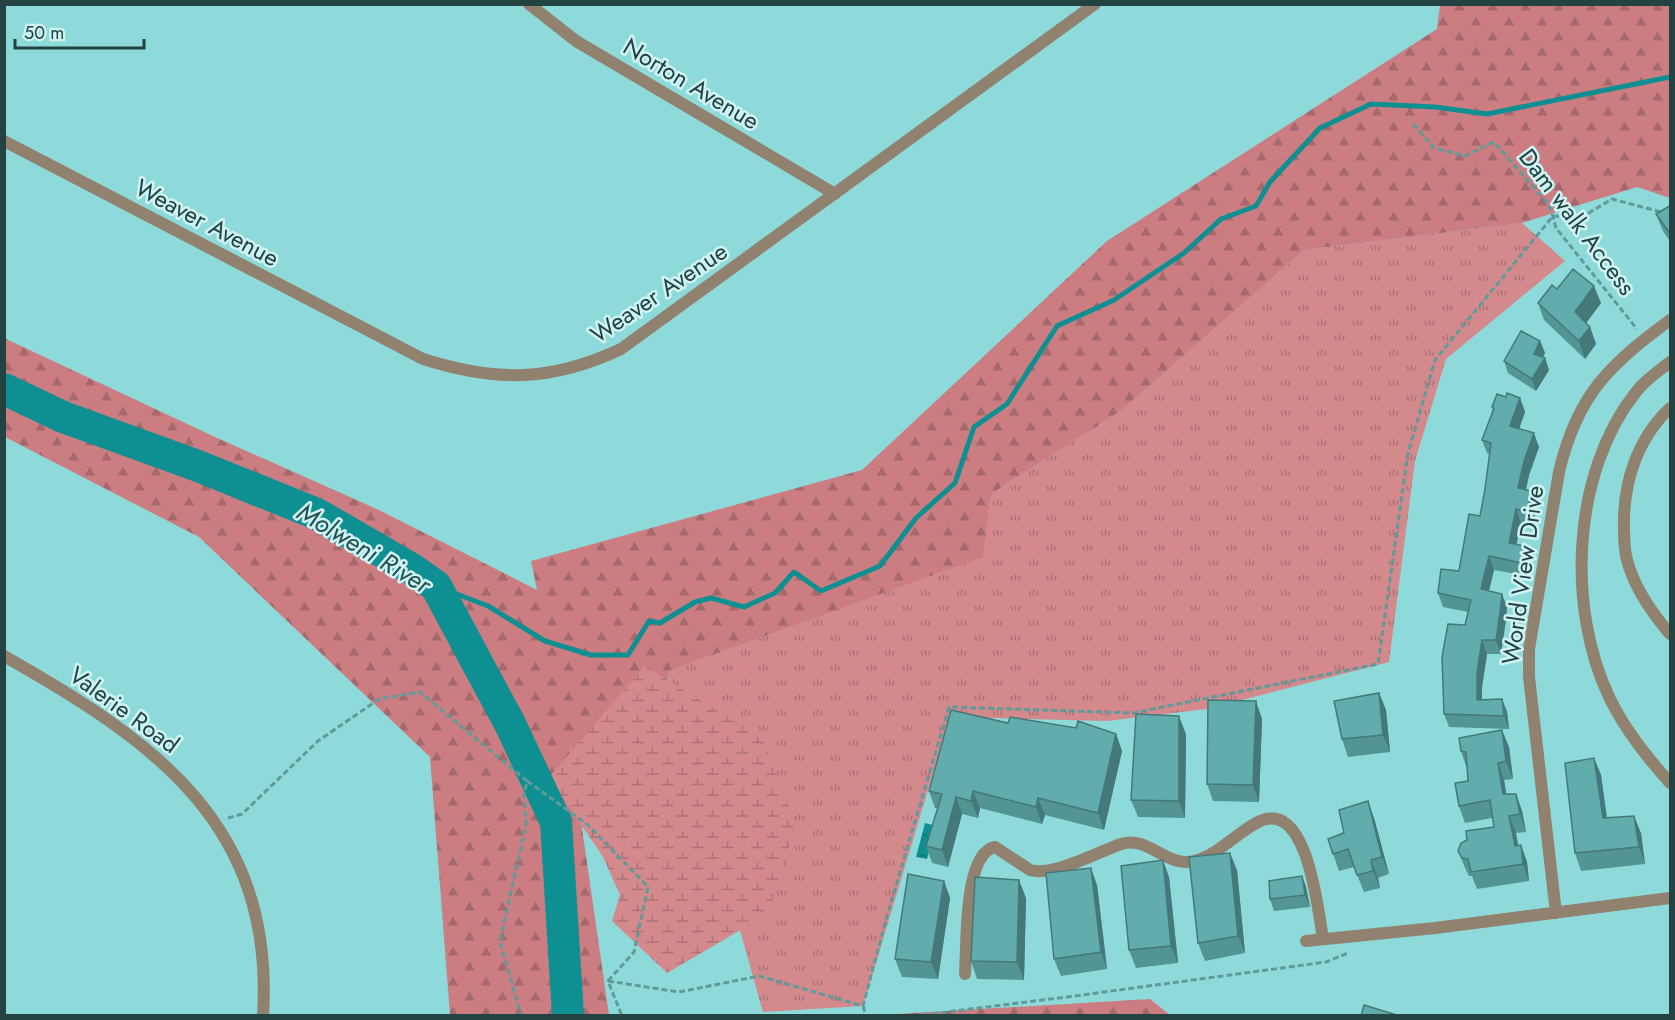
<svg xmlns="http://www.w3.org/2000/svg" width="1675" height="1020" font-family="Jost,sans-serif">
	<defs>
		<pattern id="grass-tufts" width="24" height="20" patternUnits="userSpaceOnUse" patternTransform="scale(1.5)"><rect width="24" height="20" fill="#d4898d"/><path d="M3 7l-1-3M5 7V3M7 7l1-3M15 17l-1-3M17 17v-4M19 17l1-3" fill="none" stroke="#ac7275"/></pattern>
		<pattern id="forest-firs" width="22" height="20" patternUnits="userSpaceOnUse" patternTransform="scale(1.5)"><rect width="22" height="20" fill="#cc7d81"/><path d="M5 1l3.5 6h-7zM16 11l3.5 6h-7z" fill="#a5686b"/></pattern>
		<pattern id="wetland-marsh" width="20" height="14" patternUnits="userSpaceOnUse" patternTransform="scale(1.5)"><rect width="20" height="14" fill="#d4898d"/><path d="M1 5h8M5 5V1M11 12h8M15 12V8" fill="none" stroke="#ac7275"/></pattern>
		<pattern id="water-ripples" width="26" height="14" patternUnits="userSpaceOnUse" patternTransform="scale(1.5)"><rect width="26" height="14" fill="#0e9092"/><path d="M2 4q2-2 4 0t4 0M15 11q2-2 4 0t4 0" fill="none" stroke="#0d7779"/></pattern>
	</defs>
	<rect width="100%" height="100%" fill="#8edada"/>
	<path fill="url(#grass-tufts)" d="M 1522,223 L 1565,261 L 1446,359 L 1415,461 L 1389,662 L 1207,709 L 1107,721 L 950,717 L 863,1006 L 763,1012 L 667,671 L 982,557 L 991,494 L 1121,411 L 1304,250 Z"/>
	<path fill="url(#forest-firs)" d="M 1440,5 L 1670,5 L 1670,198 L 1637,187 L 1522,223 L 1304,250 L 1121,411 L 991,494 L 983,557 L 668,671 L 680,830 L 588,825 L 570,745 L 609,1015 L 450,1015 L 430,757 L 199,537 L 5,437 L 4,338 L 215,437 L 379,510 L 537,590 L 531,561 L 862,470 L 1107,241 L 1437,29 Z
		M 1150,999 L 1170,1015 L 879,1015 Z"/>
	<path fill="url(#wetland-marsh)" d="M 645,666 L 763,739 L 796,826 L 768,914 L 667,973 L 612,921 L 620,895 L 603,857 L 549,777 Z"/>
	<path fill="url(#water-ripples)" d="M 925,823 L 936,826 L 927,859 L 916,857 Z"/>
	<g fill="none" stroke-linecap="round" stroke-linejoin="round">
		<path stroke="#0e9092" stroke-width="5" d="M 436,586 L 488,606 L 545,641 L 591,655 L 628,655 L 649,621 L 660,623 L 695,602 L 711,598 L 744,607 L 775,593 L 794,572 L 821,591 L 880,566 L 916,518 L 955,483 L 974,427 L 1007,404 L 1057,326 L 1114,300 L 1184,253 L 1221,219 L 1256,206 L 1270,182 L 1320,128 L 1371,104 L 1435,107 L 1487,114 L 1670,77"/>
		<path stroke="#0e9092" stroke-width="32" d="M 4,389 L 63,417 L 198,466 L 317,514 L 412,569 L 436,586 L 511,726 L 556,822 L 568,1016"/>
		<path stroke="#619a9a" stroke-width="3" stroke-dasharray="6 3" stroke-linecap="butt" d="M 1413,124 L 1434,148 L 1465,156 L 1494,142 L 1550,206 L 1556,228 L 1637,329
			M 527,781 L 588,825 L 648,887 L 634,952 L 608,981 L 622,1016
			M 228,818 L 242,814 L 318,741 L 379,699 L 420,692 L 527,781 L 524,796 L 526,824 L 500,941 L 521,1016
			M 608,981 L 679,992 L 759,976 L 863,1006 L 887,916 L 949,707 L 1133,713 L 1378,664 L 1408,453 L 1435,360 L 1553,216 L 1582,217 L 1612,199 L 1661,212
			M 863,1006 L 866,1016
			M 914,1016 L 1067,997 L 1326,962 L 1348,953"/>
		<path stroke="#90826e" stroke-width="12" d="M 529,4 L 576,41 L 835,194
			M 4,141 L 423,359 C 496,382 551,382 621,349 L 1095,4
			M 1670,362 C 1659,371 1645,380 1636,392 C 1572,472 1566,608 1610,699 C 1626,731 1647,757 1670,783
			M 1670,408 C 1637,439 1623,483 1624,528 C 1624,538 1624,549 1627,560 C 1634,587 1652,613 1670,634
			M 4,656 C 154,741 275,824 263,1016
			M 1556,913 L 1529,677 L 1529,649 L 1559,472 C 1577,395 1609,365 1670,320
			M 1306,941 L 1435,928 L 1670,898
			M 965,974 C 967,948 963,853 995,847 L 1030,870 C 1052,877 1098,852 1121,844 C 1148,835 1167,868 1194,861 C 1219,855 1237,832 1260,821 C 1308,800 1318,911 1323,939"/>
	</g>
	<path fill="#539495" d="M 1671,205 L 1671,243 L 1663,231 L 1656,214 Z
		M 1557,289 L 1601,303 L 1586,323 L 1590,327 L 1596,344 L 1585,359 L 1544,320 L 1538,303 Z
		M 1540,341 L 1545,353 L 1543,357 L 1545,358 L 1549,370 L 1536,391 L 1508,373 L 1504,361 Z
		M 1506,397 L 1520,398 L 1525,412 L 1519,429 L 1539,447 L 1529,475 L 1526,490 L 1531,491 L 1536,505 L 1533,525 L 1521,523 L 1516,544 L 1530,559 L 1527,576 L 1494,570 L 1489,591 L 1507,607 L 1506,619 L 1501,654 L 1487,654 L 1482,687 L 1482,700 L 1502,699 L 1507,712 L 1509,729 L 1449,727 L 1444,714 L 1468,612 L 1443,607 L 1438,593 L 1459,571 L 1480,516 L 1485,489 L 1490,454 L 1487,453 L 1482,440 L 1493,411 L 1492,407 Z
		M 1379,693 L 1386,710 L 1390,752 L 1348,757 L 1342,739 Z
		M 1262,719 L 1259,802 L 1213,801 L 1207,784 Z
		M 1008,723 L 1076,728 L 1116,734 L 1122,751 L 1104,830 L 1045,815 L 1042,824 L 980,808 L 978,818 L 962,814 L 948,867 L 932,863 L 926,846 L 938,808 L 935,808 L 929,791 Z
		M 1186,734 L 1185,818 L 1138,817 L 1131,800 Z
		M 1509,747 L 1513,779 L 1504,780 L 1506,794 L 1516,794 L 1522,811 L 1526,832 L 1516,833 L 1518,846 L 1521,845 L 1527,862 L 1529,881 L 1477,889 L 1472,876 L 1469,876 L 1465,868 L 1458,851 L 1494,827 L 1492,818 L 1465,823 L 1459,806 L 1468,781 L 1467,769 L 1461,751 Z
		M 1594,758 L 1601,775 L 1607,818 L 1641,833 L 1645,864 L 1581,871 L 1575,853 Z
		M 1374,818 L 1389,874 L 1378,878 L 1380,888 L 1364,892 L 1354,867 L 1339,871 L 1328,839 Z
		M 1237,870 L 1245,953 L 1205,961 L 1198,943 Z
		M 1302,876 L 1306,887 L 1310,907 L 1274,911 L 1270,899 Z
		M 1169,877 L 1178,963 L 1136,968 L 1129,950 Z
		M 944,881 L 950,898 L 938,979 L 902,977 L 895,959 Z
		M 1097,885 L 1107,969 L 1061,976 L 1054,959 Z
		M 1026,898 L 1024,980 L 977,979 L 971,961 Z"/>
	<path fill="#447879" d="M 1594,286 L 1601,303 L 1581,330 L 1575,312 Z
		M 1590,327 L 1596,344 L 1585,359 L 1579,341 Z
		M 1540,341 L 1545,353 L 1539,366 L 1534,354 Z
		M 1545,358 L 1549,370 L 1536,391 L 1532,379 Z
		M 1520,398 L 1525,412 L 1515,440 L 1510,426 Z
		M 1534,433 L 1539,447 L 1529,475 L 1523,501 L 1518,488 L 1524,461 Z
		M 1531,491 L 1536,505 L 1533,525 L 1528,512 Z
		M 1516,509 L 1521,523 L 1514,557 L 1509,543 Z
		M 1525,546 L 1530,559 L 1527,576 L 1522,563 Z
		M 1489,556 L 1494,570 L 1486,603 L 1481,589 Z
		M 1502,594 L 1507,607 L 1506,619 L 1501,654 L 1496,640 Z
		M 1482,640 L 1487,654 L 1482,687 L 1482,713 L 1477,700 L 1477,673 Z
		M 1379,693 L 1386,710 L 1390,752 L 1383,735 Z
		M 1502,699 L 1507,712 L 1509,729 L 1504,716 Z
		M 1256,701 L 1262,719 L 1259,802 L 1253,785 Z
		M 1179,716 L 1186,734 L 1185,818 L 1179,801 Z
		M 1502,730 L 1509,747 L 1513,779 L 1506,761 Z
		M 1116,734 L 1122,751 L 1104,830 L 1098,813 Z
		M 1594,758 L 1601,775 L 1609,836 L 1603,818 Z
		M 1498,763 L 1504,780 L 1509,811 L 1503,794 Z
		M 973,791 L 980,808 L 978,818 L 971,801 Z
		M 1516,794 L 1522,811 L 1526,832 L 1520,814 Z
		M 956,797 L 962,814 L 948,867 L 942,850 Z
		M 1038,798 L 1045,815 L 1042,824 L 1036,807 Z
		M 1368,801 L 1374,818 L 1389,874 L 1382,857 Z
		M 1509,816 L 1516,833 L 1521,864 L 1515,846 Z
		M 1634,816 L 1641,833 L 1645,864 L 1639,847 Z
		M 1521,845 L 1527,862 L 1529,881 L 1523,864 Z
		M 1230,853 L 1237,870 L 1245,953 L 1238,936 Z
		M 1163,860 L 1169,877 L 1178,963 L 1171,946 Z
		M 1371,860 L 1378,878 L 1380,888 L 1373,871 Z
		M 1091,868 L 1097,885 L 1107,969 L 1101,952 Z
		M 1302,876 L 1306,887 L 1310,907 L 1305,895 Z
		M 1019,880 L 1026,898 L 1024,980 L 1017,962 Z
		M 944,881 L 950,898 L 938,979 L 931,962 Z"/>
	<path fill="#61acad" stroke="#447879" stroke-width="1.5" d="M 1671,205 L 1671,235 L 1656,214 Z
		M 1573,269 L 1594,286 L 1575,312 L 1590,327 L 1579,341 L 1538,303 L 1552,285 L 1557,289 Z
		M 1521,331 L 1540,341 L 1534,354 L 1545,358 L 1532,379 L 1504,361 Z
		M 1507,393 L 1520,398 L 1510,426 L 1534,433 L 1524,461 L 1518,488 L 1531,491 L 1528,512 L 1516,509 L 1509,543 L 1525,546 L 1522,563 L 1489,556 L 1481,589 L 1502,594 L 1501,605 L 1496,640 L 1482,640 L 1477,673 L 1477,700 L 1502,699 L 1504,716 L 1444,714 L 1442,657 L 1448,624 L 1465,625 L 1471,600 L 1438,593 L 1441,569 L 1459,571 L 1469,514 L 1480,516 L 1485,489 L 1491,443 L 1482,440 L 1494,408 L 1492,407 L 1497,394 L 1506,397 Z
		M 1379,693 L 1383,735 L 1342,739 L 1334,701 Z
		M 1208,700 L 1256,701 L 1253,785 L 1207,784 Z
		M 951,710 L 1008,723 L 1010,717 L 1076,728 L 1078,721 L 1116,734 L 1098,813 L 1038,798 L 1036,807 L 973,791 L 971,801 L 956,797 L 942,850 L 926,846 L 942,794 L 929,791 Z
		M 1136,714 L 1179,716 L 1179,801 L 1131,800 Z
		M 1502,730 L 1506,761 L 1498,763 L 1503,794 L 1516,794 L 1520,814 L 1509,816 L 1515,846 L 1521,845 L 1523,864 L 1471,872 L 1468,859 L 1462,858 L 1458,851 L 1461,843 L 1467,840 L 1466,831 L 1494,827 L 1490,800 L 1459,806 L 1455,783 L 1468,781 L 1466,752 L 1461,751 L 1459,738 Z
		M 1594,758 L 1603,818 L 1634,816 L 1639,847 L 1575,853 L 1565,763 Z
		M 1368,801 L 1382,857 L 1371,860 L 1373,871 L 1357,875 L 1348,849 L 1333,854 L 1328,839 L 1344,833 L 1339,810 Z
		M 1230,853 L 1238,936 L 1198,943 L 1189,857 Z
		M 1163,860 L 1171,946 L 1129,950 L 1121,866 Z
		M 1091,868 L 1101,952 L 1054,959 L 1046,873 Z
		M 908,874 L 944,881 L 931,962 L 895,959 Z
		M 1302,876 L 1305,895 L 1270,899 L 1269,881 Z
		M 975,877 L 1019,880 L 1017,962 L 971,961 Z
		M 1364,1005 L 1400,1016 L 1361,1016 Z"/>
	<g text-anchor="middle" stroke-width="5" stroke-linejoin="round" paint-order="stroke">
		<g font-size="24" fill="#234242" stroke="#cff3f3">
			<text transform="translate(691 84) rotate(31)" y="8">Norton Avenue</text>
			<text transform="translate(1577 222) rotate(53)" y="8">Dam walk Access</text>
			<text transform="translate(207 223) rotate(28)" y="8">Weaver Avenue</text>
			<text transform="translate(659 293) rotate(-34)" y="8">Weaver Avenue</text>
			<text transform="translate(1523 575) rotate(-82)" y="8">World View Drive</text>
			<text transform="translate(124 710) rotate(36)" y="8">Valerie Road</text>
		</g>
		<g font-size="26" font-style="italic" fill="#225252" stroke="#cff3f3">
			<text transform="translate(364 548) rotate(31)" y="9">Molweni River</text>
		</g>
	</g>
	<rect width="1675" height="1020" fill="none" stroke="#234242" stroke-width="12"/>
	<path d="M15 39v9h129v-9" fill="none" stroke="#234242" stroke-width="3"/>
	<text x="24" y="39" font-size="18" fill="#234242" stroke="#cff3f3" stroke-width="4.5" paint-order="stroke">50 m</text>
</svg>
